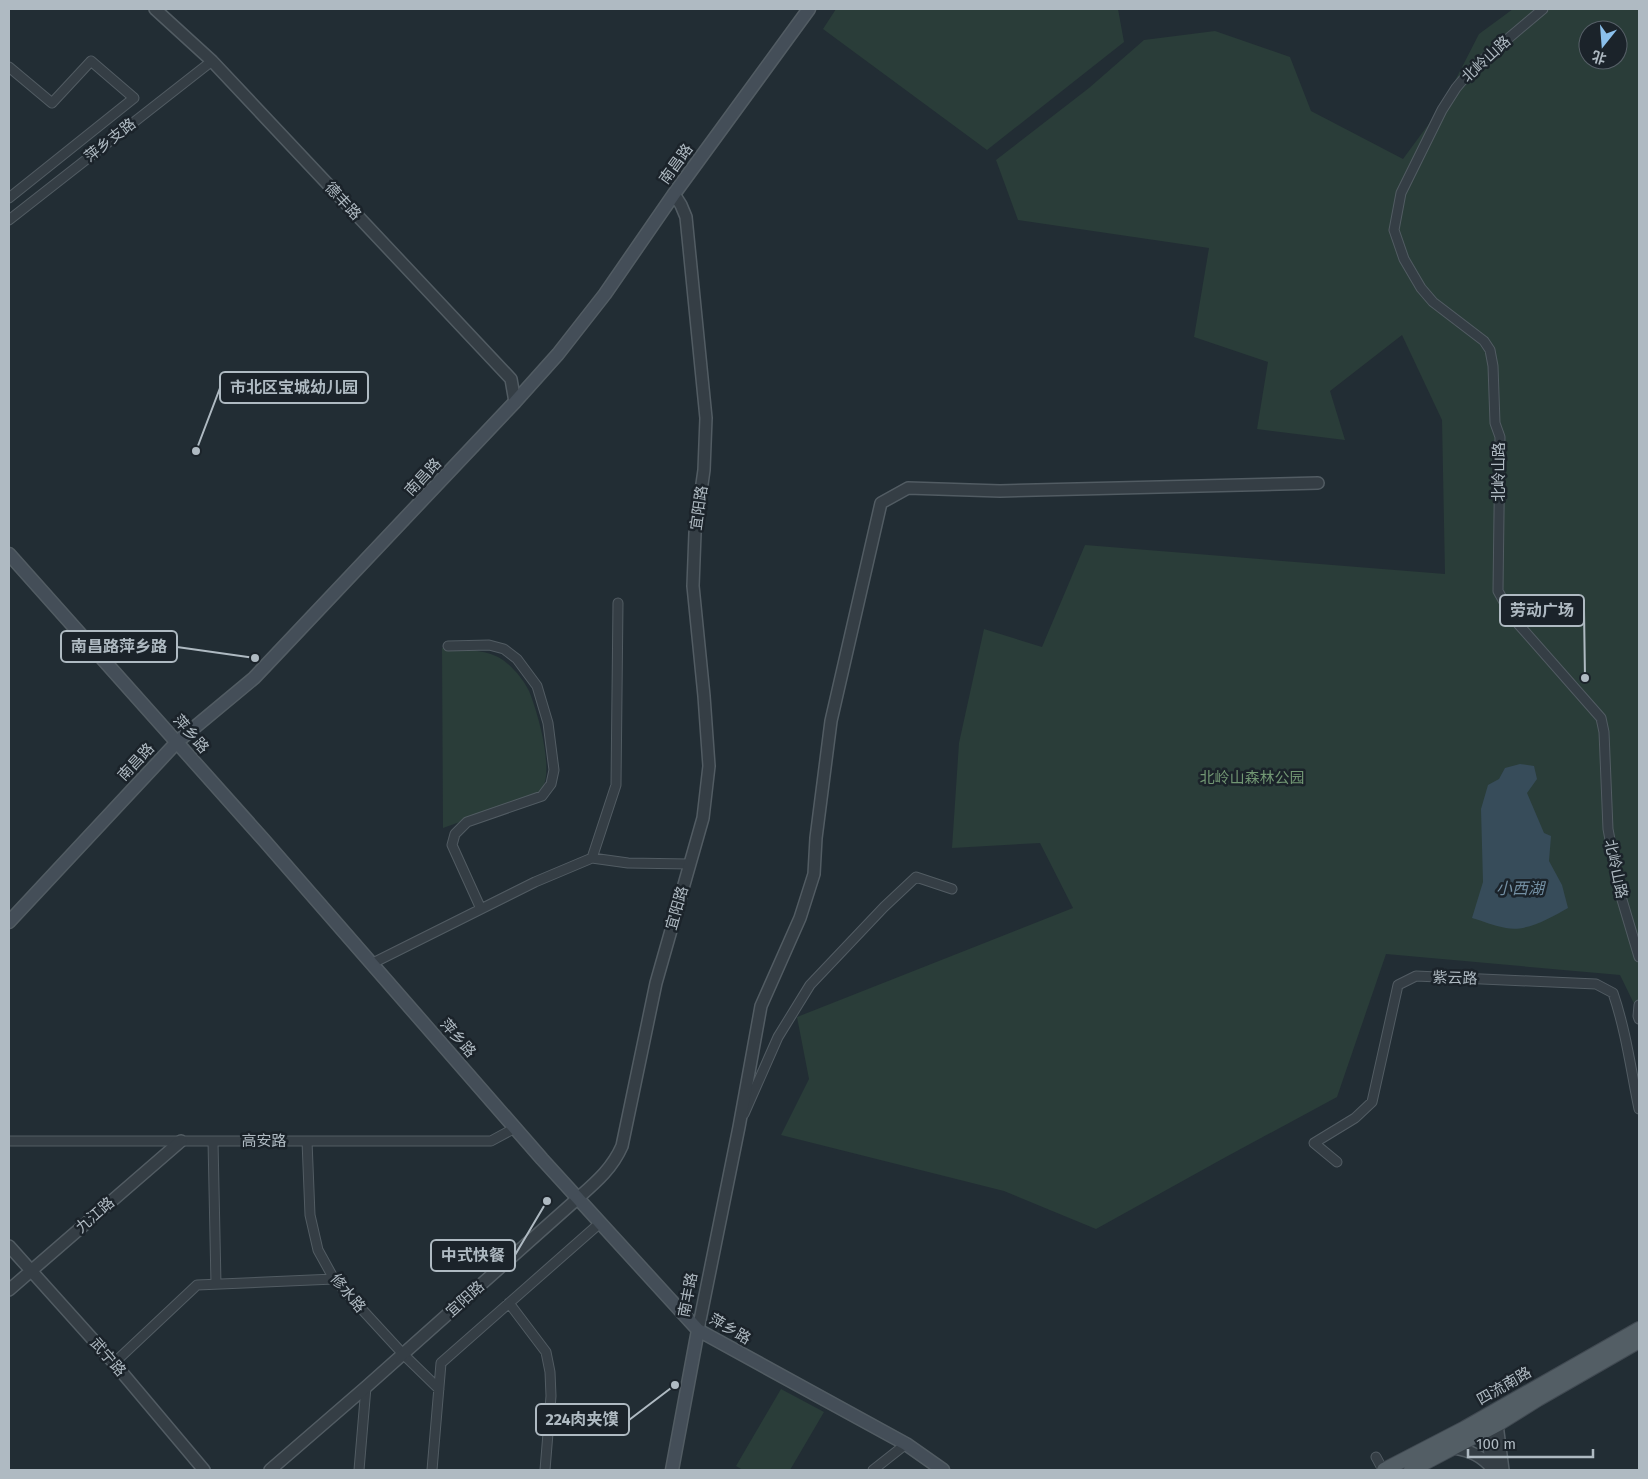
<svg xmlns="http://www.w3.org/2000/svg" width="1648" height="1479" font-family="'Fira Sans','Noto Sans SC',sans-serif">
	<rect width="100%" height="100%" fill="#222d34"/>
	<path fill="#2a3d39" fill-rule="evenodd" d="M 836,9 L 1118,9 L 1124,42 L 987,150 L 823,29 Z
		M 1513,9 L 1639,9 L 1639,1014 L 1620,975 L 1386,954 L 1337,1097 L 1224,1158 L 1096,1229 L 1004,1191 L 781,1135 L 809,1079 L 797,1017 L 1073,908 L 1040,843 L 952,848 L 959,743 L 984,629 L 1042,647 L 1085,545 L 1445,574 L 1442,420 L 1402,335 L 1330,391 L 1345,440 L 1257,429 L 1268,362 L 1194,337 L 1209,248 L 1018,220 L 996,160 L 1089,88 L 1144,40 L 1215,31 L 1290,57 L 1311,111 L 1403,159 L 1442,106 L 1479,34 ZM 1588,30 L 1618,30 L 1618,60 L 1588,60 Z
		M 442,648 C 460,649 481,649 498,657 C 510,663 524,680 529,691 C 538,713 552,763 544,785 C 543,788 540,791 538,794 L 443,828 Z
		M 781,1389 L 824,1412 L 790,1470 L 743,1470 L 736,1466 Z"/>
	<path fill="#374c5a" d="M 1520,764 L 1534,766 L 1537,779 L 1527,793 L 1544,833 L 1551,836 L 1549,861 L 1562,885 L 1568,908 C 1550,918 1527,932 1506,928 C 1494,926 1483,921 1472,918 L 1483,882 L 1481,809 L 1488,785 L 1499,779 L 1505,768 Z"/>
	<g fill="none" stroke-linecap="round" stroke-linejoin="round">
		<defs>
			<path id="minor" d="M 1543,9 L 1471,70 L 1456,88 L 1442,110 L 1401,193 L 1394,230 L 1404,259 L 1421,288 L 1433,302 L 1484,341 L 1490,350 L 1493,366 L 1495,423 L 1500,437 L 1498,591 L 1513,618 L 1601,718 L 1604,732 L 1608,829 L 1620,893 L 1639,957
				M 9,67 L 52,103 L 91,61 L 134,98 L 9,198
				M 9,220 L 212,61
				M 448,646 L 489,645 L 504,649 L 517,659 L 537,686 L 548,723 L 554,770 L 551,784 L 542,796 L 467,822 L 455,834 L 452,845 L 481,909
				M 592,858 L 616,785 L 618,603
				M 371,964 L 535,882 L 592,858 L 628,863 L 689,864
				M 1639,1005 L 1638,1016 L 1639,1019
				M 744,1114 L 778,1037 L 810,985 L 884,907 L 916,877 L 952,889
				M 9,1141 L 491,1141 L 515,1128
				M 213,1141 L 216,1284
				M 307,1141 L 310,1215 L 318,1250 L 334,1279 L 403,1354 L 439,1389
				M 1337,1162 L 1314,1143 L 1355,1118 L 1372,1102 L 1398,985 L 1416,976 L 1596,984 L 1613,993 C 1626,1031 1631,1070 1639,1109
				M 509,1303 L 546,1352 L 550,1372 L 551,1396 L 545,1470
				M 114,1363 L 197,1285 L 334,1279
				M 1376,1457 L 1383,1470
				M 359,1470 L 366,1387
				M 432,1470 L 441,1363 L 600,1223
				M 873,1470 L 906,1444"/>
			<path id="tertiary" d="M 155,9 L 212,61 L 511,379 L 515,402
				M 9,1246 L 114,1363 L 204,1470
				M 9,1290 L 181,1141
				M 698,1330 L 739,1127 L 761,1006 L 800,918 L 814,874 L 816,838 L 831,721 L 881,503 L 908,488 L 1000,491 L 1318,483
				M 1496,1417 L 1503,1470
				M 1486,1423 L 1492,1470
				M 1455,1448 C 1471,1451 1481,1456 1492,1468
				M 270,1470 L 366,1387 L 577,1199 C 595,1183 612,1169 622,1146 L 656,983 L 703,818 L 709,766 L 704,696 L 693,586 L 695,533 L 704,470 L 706,418 L 686,217 L 681,205 L 674,194"/>
			<path id="secondary" d="M 9,554 L 263,839 L 542,1159 L 698,1330 L 906,1444 L 943,1470
				M 9,922 L 177,742 L 254,678 L 515,402 L 558,354 L 605,294 L 674,194 L 809,9
				M 672,1470 L 698,1330"/>
			<path id="primary" d="M 1384,1470 L 1465,1428 L 1639,1329
				M 1411,1470 L 1498,1424 L 1538,1399 L 1639,1341"/>
		</defs>
		<use href="#minor" stroke="#525c63" stroke-width="11"/>
		<use href="#tertiary" stroke="#525c63" stroke-width="14"/>
		<use href="#secondary" stroke="#525c63" stroke-width="15"/>
		<use href="#primary" stroke="#414a52" stroke-width="16"/>
		<use href="#minor" stroke="#353e45" stroke-width="9"/>
		<use href="#tertiary" stroke="#353e45" stroke-width="11"/>
		<use href="#secondary" stroke="#444e58" stroke-width="12"/>
		<use href="#primary" stroke="#535e65" stroke-width="14"/>
	</g>
	<g text-anchor="middle" stroke-width="5" stroke-linejoin="round" paint-order="stroke">
		<g font-size="15" fill="#afbac2" stroke="#1b232a">
			<text transform="translate(1486 59) rotate(-43)" y="5">北岭山路</text>
			<text transform="translate(110 140) rotate(-38)" y="5">萍乡支路</text>
			<text transform="translate(676 164) rotate(-54)" y="5">南昌路</text>
			<text transform="translate(343 201) rotate(47)" y="5">德丰路</text>
			<text transform="translate(1499 472) rotate(-90)" y="5">北岭山路</text>
			<text transform="translate(423 477) rotate(-47)" y="5">南昌路</text>
			<text transform="translate(699 508) rotate(-82)" y="5">宜阳路</text>
			<text transform="translate(191 734) rotate(49)" y="5">萍乡路</text>
			<text transform="translate(136 762) rotate(-47)" y="5">南昌路</text>
			<text transform="translate(1616 869) rotate(78)" y="5">北岭山路</text>
			<text transform="translate(677 908) rotate(-74)" y="5">宜阳路</text>
			<text transform="translate(1455 978) rotate(2)" y="5">紫云路</text>
			<text transform="translate(458 1038) rotate(49)" y="5">萍乡路</text>
			<text x="264" y="1146">高安路</text>
			<text transform="translate(95 1215) rotate(-41)" y="5">九江路</text>
			<text transform="translate(348 1293) rotate(50)" y="5">修水路</text>
			<text transform="translate(688 1295) rotate(-79)" y="5">南丰路</text>
			<text transform="translate(465 1299) rotate(-42)" y="5">宜阳路</text>
			<text transform="translate(730 1329) rotate(30)" y="5">萍乡路</text>
			<text transform="translate(108 1357) rotate(49)" y="5">武宁路</text>
			<text transform="translate(1504 1386) rotate(-30)" y="5">四流南路</text>
		</g>
		<g font-size="15" fill="#719673" stroke="#1b232a">
			<text x="1252" y="783">北岭山森林公园</text>
		</g>
		<g font-size="16" font-style="italic" fill="#738fa3" stroke="#1b232a">
			<text x="1520" y="894">小西湖</text>
		</g>
	</g>
	<path fill="none" stroke="#afbac2" stroke-width="2" d="M196 451L220 388M1585 678L1584 610M255 658L177 647M547 1201L515 1255M675 1385L629 1420"/>
	<g fill="#afbac2" stroke="#1b232a" stroke-width="2">
		<circle cx="196" cy="451" r="5"/>
		<circle cx="1585" cy="678" r="5"/>
		<circle cx="255" cy="658" r="5"/>
		<circle cx="547" cy="1201" r="5"/>
		<circle cx="675" cy="1385" r="5"/>
	</g>
	<g fill="#1b232a" stroke="#afbac2" stroke-width="2">
		<rect x="220" y="372" width="148" height="31" rx="5"/>
		<rect x="1500" y="595" width="84" height="31" rx="5"/>
		<rect x="61" y="631" width="116" height="31" rx="5"/>
		<rect x="431" y="1240" width="84" height="31" rx="5"/>
		<rect x="536" y="1404" width="93" height="31" rx="5"/>
	</g>
	<g font-size="16" text-anchor="middle" font-weight="bold" fill="#afbac2">
		<text x="294" y="393">市北区宝城幼儿园</text>
		<text x="1542" y="616">劳动广场</text>
		<text x="119" y="652">南昌路萍乡路</text>
		<text x="473" y="1261">中式快餐</text>
		<text x="582" y="1425">224肉夹馍</text>
	</g>
	<rect width="1648" height="1479" fill="none" stroke="#afbac2" stroke-width="20"/>
	<g transform="translate(1603 45) rotate(197)"><circle r="24" fill="#1b232a" stroke="#565f67"/>
	<path d="M0-4L9 19L0 12L-9 19Z" fill="#8bc0ec"/>
	<text y="-8" font-size="14" font-weight="bold" text-anchor="middle" fill="#afbac2">北</text>
	</g>
	<path d="M1468 1449v8h125v-8" fill="none" stroke="#afbac2" stroke-width="2.5"/>
	<text x="1476" y="1449" font-size="15" fill="#afbac2" stroke="#1b232a" stroke-width="4" paint-order="stroke">100 m</text>
</svg>
